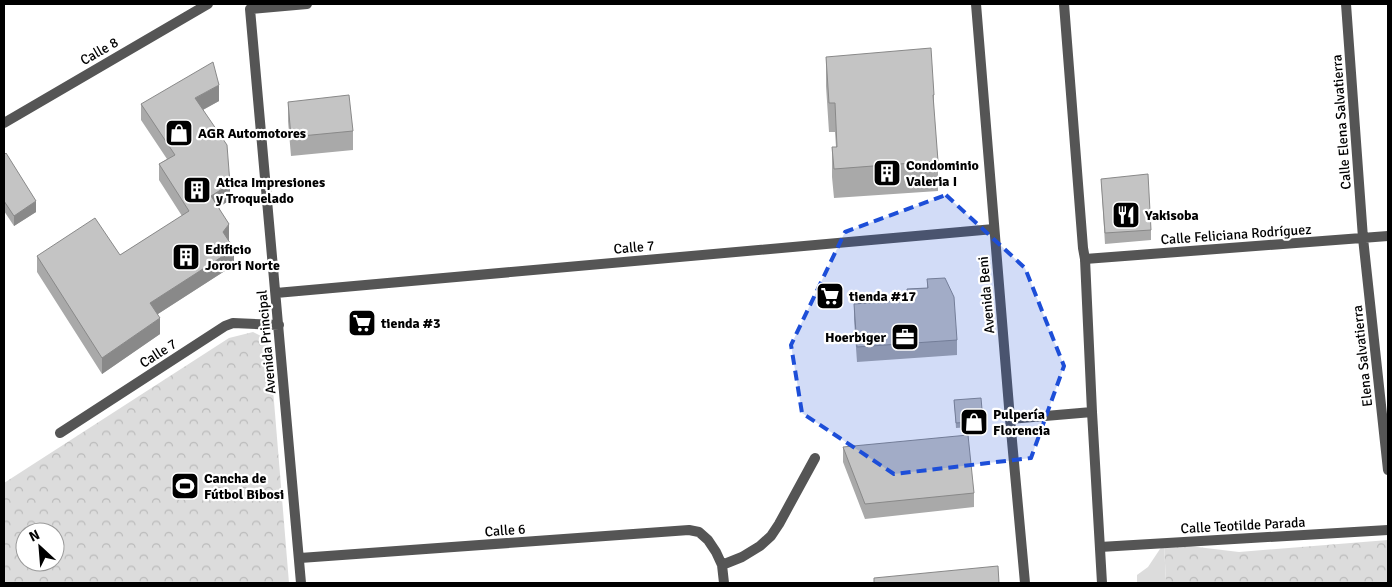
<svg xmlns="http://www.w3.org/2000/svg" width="1392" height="587" font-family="Signika,sans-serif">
	<defs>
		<pattern id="forest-crowns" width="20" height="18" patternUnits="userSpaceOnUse" patternTransform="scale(1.25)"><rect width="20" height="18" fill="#dcdcdc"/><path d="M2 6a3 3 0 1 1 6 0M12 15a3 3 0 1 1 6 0" fill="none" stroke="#bbb"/></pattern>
	</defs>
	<rect width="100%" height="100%" fill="#fff"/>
	<path fill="#dcdcdc" d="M 1164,543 L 1166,583 L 1137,583 L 1137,575 L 1148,567 Z"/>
	<path fill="url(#forest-crowns)" fill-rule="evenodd" d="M 253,332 L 267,339 L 270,353 L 289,583 L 4,583 L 4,483 L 229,338 ZM 25,532 L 55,532 L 55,562 L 25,562 Z
		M 1388,540 L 1388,583 L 1166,583 L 1164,543 L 1239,552 Z"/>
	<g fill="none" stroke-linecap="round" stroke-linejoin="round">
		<path stroke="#555" stroke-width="10" d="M 1346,4 L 1363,238 L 1388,470
			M 250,9 L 301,583
			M 250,9 L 307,4
			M 4,123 L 208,4
			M 1085,259 L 1388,236
			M 276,293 L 994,229
			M 60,433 L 225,326 L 233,323 L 279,325
			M 1100,547 L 1388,530
			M 300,558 L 689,530 L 699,532 L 708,540 L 716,552 L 722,565 L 724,583
			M 722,565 L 742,557 L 760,546 L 771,536 L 779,524 L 815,458"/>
		<path stroke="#555" stroke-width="10" d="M 976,4 L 1010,419 L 1025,583
			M 1064,4 L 1083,248 L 1085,259 L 1092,412 L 1102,583
			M 1010,419 L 1092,412"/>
	</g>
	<path fill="#a9a9a9" d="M 826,57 L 934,95 L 934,117 L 938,161 L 938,191 L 834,198 L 832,177 L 832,147 L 836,147 L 835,132 L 829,132 L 826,86 Z
		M 219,101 L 203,110 L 230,200 L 219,207 L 229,240 L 229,241 L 234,265 L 158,314 L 160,334 L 102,374 L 37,272 L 37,256 L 120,255 L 182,216 L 159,180 L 159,164 L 167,159 L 141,120 L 141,104 Z
		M 288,102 L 353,131 L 353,150 L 291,156 L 288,121 Z
		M 4,155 L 36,212 L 14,226 L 4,211 Z
		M 1101,179 L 1151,230 L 1151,240 L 1105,244 Z
		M 927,279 L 957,340 L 957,355 L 857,362 L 854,319 L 854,304 L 907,300 L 907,289 L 927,288 Z
		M 954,400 L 983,421 L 983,426 L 956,428 Z
		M 843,447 L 974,493 L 974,507 L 865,519 L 843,462 Z"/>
	<path fill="#898989" d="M 219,85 L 219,101 L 195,114 L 195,98 Z
		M 230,184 L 230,200 L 211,212 L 211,196 Z
		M 36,201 L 36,212 L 14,226 L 14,216 Z
		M 229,224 L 229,240 L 223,248 L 223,232 Z
		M 234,249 L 234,265 L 150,319 L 150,303 Z
		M 160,318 L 160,334 L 102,374 L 102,358 Z"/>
	<path fill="#c4c4c4" stroke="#898989" d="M 931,48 L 934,95 L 933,95 L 938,161 L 834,169 L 832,147 L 837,147 L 835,103 L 829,103 L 826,57 Z
		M 213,62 L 219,85 L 195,98 L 227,145 L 230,184 L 211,196 L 229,224 L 223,232 L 234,249 L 150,303 L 160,318 L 102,358 L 37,256 L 95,218 L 120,255 L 189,211 L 159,164 L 175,155 L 141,104 Z
		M 349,95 L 353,131 L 291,137 L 288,102 Z
		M 6,153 L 36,201 L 14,216 L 4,201 L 4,155 Z
		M 1148,174 L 1151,230 L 1105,233 L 1101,179 Z
		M 945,278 L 954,297 L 957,340 L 857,347 L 854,304 L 908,300 L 907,289 L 928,288 L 927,279 Z
		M 981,398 L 983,421 L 956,423 L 954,400 Z
		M 968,435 L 974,493 L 865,504 L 843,447 Z
		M 998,566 L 999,583 L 874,583 L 874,578 Z"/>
	<path fill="#1d4ed8" fill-opacity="0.2" stroke="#1d4ed8" stroke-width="4" stroke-dasharray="10 6" stroke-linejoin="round" d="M 946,195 L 1025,268 L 1064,366 L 1031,458 L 894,474 L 802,413 L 791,345 L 845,232 Z"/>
	<defs>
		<symbol id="shop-square" viewBox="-11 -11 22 22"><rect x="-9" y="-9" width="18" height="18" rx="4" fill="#000" stroke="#fff"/><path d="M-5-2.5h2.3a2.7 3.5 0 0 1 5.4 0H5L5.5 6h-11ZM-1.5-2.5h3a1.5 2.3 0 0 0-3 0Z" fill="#fff"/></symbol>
		<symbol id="building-square" viewBox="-11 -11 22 22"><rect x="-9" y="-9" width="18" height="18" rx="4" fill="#000" stroke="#fff"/><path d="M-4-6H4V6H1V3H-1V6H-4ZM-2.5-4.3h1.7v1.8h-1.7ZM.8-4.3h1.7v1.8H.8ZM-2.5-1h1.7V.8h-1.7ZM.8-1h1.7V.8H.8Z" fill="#fff"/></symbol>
		<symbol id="restaurant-square" viewBox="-11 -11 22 22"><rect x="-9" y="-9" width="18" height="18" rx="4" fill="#000" stroke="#fff"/><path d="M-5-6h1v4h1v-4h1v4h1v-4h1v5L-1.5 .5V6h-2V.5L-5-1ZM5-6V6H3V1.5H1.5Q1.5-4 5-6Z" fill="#fff"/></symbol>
		<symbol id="supermarket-square" viewBox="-11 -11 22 22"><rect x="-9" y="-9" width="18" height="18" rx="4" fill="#000" stroke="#fff"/><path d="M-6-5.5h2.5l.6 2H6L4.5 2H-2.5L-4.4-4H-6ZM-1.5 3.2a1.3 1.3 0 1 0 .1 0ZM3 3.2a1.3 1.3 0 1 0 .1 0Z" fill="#fff"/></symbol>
		<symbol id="office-square" viewBox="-11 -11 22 22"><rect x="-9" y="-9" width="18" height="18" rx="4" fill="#000" stroke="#fff"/><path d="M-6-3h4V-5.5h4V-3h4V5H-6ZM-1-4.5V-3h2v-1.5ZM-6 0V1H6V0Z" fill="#fff"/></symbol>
		<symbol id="stadium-square" viewBox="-11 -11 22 22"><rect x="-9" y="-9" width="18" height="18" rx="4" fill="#000" stroke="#fff"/><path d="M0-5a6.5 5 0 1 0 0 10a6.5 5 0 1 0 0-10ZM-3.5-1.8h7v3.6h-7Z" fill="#fff"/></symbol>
	</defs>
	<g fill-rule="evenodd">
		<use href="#shop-square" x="163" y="117" width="32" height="32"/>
		<use href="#building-square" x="871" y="157" width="32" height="32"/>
		<use href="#building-square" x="181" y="174" width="32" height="32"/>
		<use href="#restaurant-square" x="1110" y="199" width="32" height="32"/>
		<use href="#building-square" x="170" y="241" width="32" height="32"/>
		<use href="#supermarket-square" x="814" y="280" width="32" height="32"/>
		<use href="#supermarket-square" x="346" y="307" width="32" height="32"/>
		<use href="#office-square" x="889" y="321" width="32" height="32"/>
		<use href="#shop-square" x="958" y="406" width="32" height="32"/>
		<use href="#stadium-square" x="169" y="470" width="32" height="32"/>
	</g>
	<g text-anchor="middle" stroke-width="4.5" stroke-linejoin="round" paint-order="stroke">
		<g font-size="14" fill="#000" stroke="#fff">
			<text transform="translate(99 51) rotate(-30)" y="5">Calle 8</text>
			<text transform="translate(1341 122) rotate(-94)" y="5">Calle Elena Salvatierra</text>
			<text transform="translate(1236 234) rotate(-4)" y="5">Calle Feliciana Rodríguez</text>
			<text transform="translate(634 247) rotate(-5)" y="5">Calle 7</text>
			<text transform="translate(986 295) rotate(-95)" y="5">Avenida Beni</text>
			<text transform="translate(266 342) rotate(-95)" y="5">Avenida Principal</text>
			<text transform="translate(158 353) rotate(-33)" y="5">Calle 7</text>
			<text transform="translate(1362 356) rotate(-96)" y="5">Elena Salvatierra</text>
			<text transform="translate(1243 525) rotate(-3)" y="5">Calle Teotilde Parada</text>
			<text transform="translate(505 530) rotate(-4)" y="5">Calle 6</text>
		</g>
		<g font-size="14" font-weight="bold" fill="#000" stroke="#fff" text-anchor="start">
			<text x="198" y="138">AGR Automotores</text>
			<text x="906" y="170">Condominio<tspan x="906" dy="16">Valeria I</tspan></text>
			<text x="216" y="187">Atica Impresiones<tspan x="216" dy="16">y Troquelado</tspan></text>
			<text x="1145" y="220">Yakisoba</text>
			<text x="205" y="254">Edificio<tspan x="205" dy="16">Jorori Norte</tspan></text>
			<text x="849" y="301">tienda #17</text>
			<text x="381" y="328">tienda #3</text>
			<text x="886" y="342" text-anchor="end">Hoerbiger</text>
			<text x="993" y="419">Pulpería<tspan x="993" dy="16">Florencia</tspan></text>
			<text x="204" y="483">Cancha de<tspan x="204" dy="16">Fútbol Bibosi</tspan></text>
		</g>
	</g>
	<rect width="1392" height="587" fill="none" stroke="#000000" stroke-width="10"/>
	<g transform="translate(40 547) rotate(334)"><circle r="24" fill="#ffffff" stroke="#999999"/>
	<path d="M0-4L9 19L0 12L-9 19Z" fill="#000000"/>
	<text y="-8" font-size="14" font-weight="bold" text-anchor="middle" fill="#000000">N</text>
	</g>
</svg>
